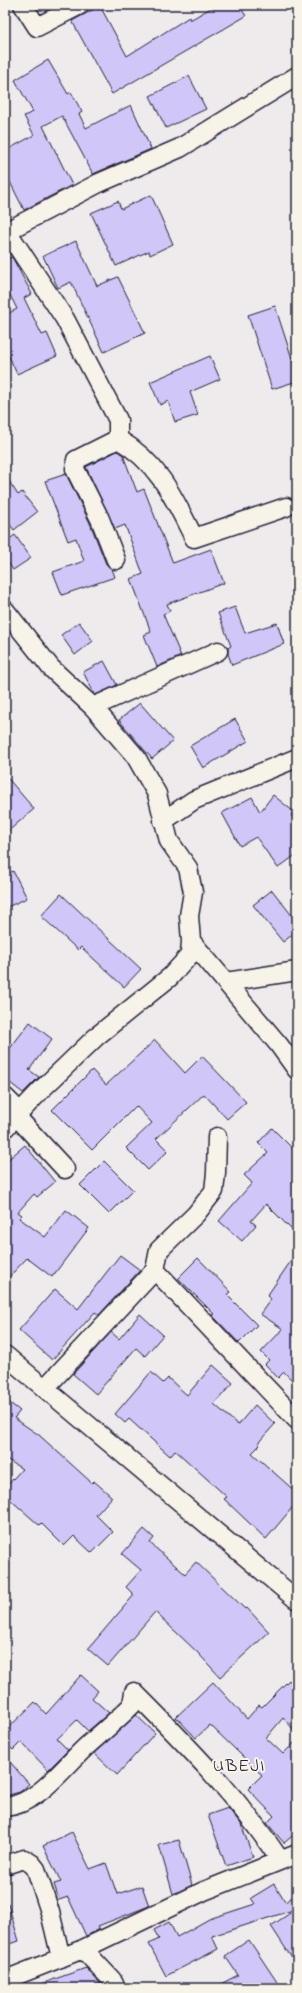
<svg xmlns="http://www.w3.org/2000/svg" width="302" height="1993" font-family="'Indie Flower',sans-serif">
	<rect width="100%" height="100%" fill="#efeaeb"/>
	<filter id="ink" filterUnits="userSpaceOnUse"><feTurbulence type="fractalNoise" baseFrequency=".025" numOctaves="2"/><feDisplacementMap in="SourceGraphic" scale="8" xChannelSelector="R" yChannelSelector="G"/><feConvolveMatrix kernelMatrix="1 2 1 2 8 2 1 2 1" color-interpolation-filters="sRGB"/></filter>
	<g filter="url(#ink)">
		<path fill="#d1c6f8" stroke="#22223b" d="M 216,5 L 239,5 L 246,16 L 112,94 L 72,21 L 100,6 L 127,56 L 189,17 L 190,20 Z
			M 48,60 L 68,94 L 71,92 L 82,112 L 79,114 L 86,128 L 131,105 L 151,149 L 93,174 L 62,116 L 43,126 L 72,185 L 24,210 L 5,172 L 5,151 L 34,135 L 24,116 L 33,112 L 15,80 Z
			M 189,76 L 206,109 L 166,128 L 150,96 Z
			M 151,195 L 173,244 L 150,255 L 149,251 L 116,266 L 91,213 L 118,201 L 121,209 Z
			M 76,241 L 97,286 L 118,277 L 145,333 L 104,352 L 71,282 L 58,288 L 43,256 Z
			M 12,257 L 32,294 L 24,298 L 42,335 L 47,333 L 57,356 L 17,374 L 5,348 L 5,315 L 17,309 L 5,285 L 5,260 Z
			M 275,306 L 297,374 L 297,381 L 272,389 L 248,315 Z
			M 210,356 L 220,379 L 190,392 L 198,415 L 175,422 L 168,401 L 160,405 L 150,382 Z
			M 117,451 L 123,455 L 137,492 L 144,489 L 173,563 L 211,549 L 224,583 L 167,604 L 170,611 L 163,614 L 181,656 L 157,667 L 144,635 L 151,632 L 131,579 L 143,574 L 125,525 L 115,529 L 86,467 Z
			M 66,474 L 90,523 L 106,564 L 112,569 L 115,577 L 62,595 L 53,572 L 84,561 L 76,538 L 68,541 L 45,481 Z
			M 5,475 L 18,495 L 22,492 L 37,512 L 14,530 L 5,518 Z
			M 15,535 L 31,558 L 13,570 L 5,558 L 5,542 Z
			M 235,607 L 245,633 L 277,623 L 284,644 L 232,665 L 228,654 L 228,648 L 231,646 L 218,613 Z
			M 79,622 L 93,641 L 75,655 L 61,635 Z
			M 104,661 L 117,685 L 95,695 L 83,672 Z
			M 140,703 L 173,741 L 152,759 L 119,720 Z
			M 235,719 L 248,741 L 203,768 L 190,746 Z
			M 5,775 L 34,809 L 5,834 Z
			M 273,795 L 294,812 L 291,815 L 297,824 L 297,854 L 278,868 L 256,837 L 240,846 L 222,813 L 252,797 L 260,812 Z
			M 13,871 L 27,898 L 5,908 L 5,875 Z
			M 272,890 L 297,922 L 297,931 L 283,942 L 253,905 Z
			M 61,894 L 141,969 L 124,987 L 81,947 L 78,950 L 41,916 Z
			M 30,1022 L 52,1039 L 29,1070 L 39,1077 L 23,1093 L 5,1079 L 5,1055 Z
			M 155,1040 L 185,1073 L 202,1056 L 246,1102 L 227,1119 L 204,1094 L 156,1139 L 168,1151 L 148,1170 L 126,1148 L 152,1123 L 136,1106 L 92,1150 L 52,1110 L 92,1070 L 106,1085 Z
			M 272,1128 L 297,1153 L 297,1235 L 266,1204 L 251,1221 L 256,1225 L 242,1241 L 219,1221 L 252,1183 L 244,1175 L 268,1153 L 258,1143 Z
			M 25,1145 L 55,1182 L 37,1197 L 34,1194 L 18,1212 L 22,1215 L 19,1218 L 45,1237 L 66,1210 L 89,1228 L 52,1277 L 27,1258 L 5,1281 L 5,1162 Z
			M 104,1161 L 133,1190 L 109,1214 L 80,1185 Z
			M 297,1252 L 297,1385 L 284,1372 L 278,1378 L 265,1364 L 269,1360 L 261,1352 L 283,1329 L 260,1314 L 271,1299 L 267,1296 Z
			M 120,1255 L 140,1270 L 99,1315 L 95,1312 L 52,1360 L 19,1330 L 55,1289 L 78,1309 Z
			M 198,1258 L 231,1292 L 227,1295 L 257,1325 L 239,1343 L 212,1315 L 214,1314 L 178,1278 Z
			M 140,1314 L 163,1335 L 145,1356 L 136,1348 L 96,1394 L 73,1374 L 111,1332 L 119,1339 Z
			M 213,1365 L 233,1383 L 214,1404 L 238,1425 L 255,1405 L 275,1424 L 258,1443 L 260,1445 L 252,1453 L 297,1493 L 297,1502 L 266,1539 L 224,1499 L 227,1497 L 175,1450 L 170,1456 L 129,1419 L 125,1423 L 115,1414 L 151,1372 L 163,1383 L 168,1378 L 187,1395 Z
			M 5,1399 L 20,1411 L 14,1418 L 39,1435 L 92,1483 L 94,1481 L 112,1497 L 96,1515 L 113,1532 L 92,1553 L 74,1536 L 64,1546 L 41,1523 L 39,1525 L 5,1495 L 5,1488 L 22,1469 L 5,1458 Z
			M 144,1529 L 154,1538 L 150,1543 L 185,1574 L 196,1562 L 245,1609 L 247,1608 L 269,1632 L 220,1677 L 198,1653 L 155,1612 L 108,1666 L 88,1649 L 134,1595 L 126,1587 L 141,1570 L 122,1554 Z
			M 81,1675 L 98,1691 L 92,1698 L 109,1713 L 88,1731 L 77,1720 L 57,1739 L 68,1750 L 48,1770 L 21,1742 L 13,1750 L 5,1742 L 5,1731 L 35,1702 L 46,1714 Z
			M 289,1680 L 297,1689 L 297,1733 L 283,1718 L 266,1738 L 283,1754 L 297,1740 L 297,1832 L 284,1843 L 267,1823 L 274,1816 L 248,1789 L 262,1775 L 210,1725 L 196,1738 L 176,1717 L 213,1682 L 247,1719 L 259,1705 L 262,1707 Z
			M 136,1715 L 155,1733 L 117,1775 L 94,1753 Z
			M 5,1756 L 29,1784 L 20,1792 L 5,1796 Z
			M 228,1808 L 241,1824 L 253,1857 L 226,1866 L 208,1815 Z
			M 72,1832 L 90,1869 L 106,1863 L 117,1894 L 142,1886 L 149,1906 L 98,1926 L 100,1929 L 86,1936 L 68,1897 L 59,1900 L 54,1884 L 61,1882 L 43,1846 Z
			M 179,1840 L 192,1885 L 173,1894 L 159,1845 Z
			M 274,1884 L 285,1902 L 297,1894 L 297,1966 L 271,1926 L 296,1909 L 212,1936 L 218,1949 L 166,1976 L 149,1944 L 159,1939 L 154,1930 L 169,1922 L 177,1937 L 209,1919 L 255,1904 L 251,1898 Z
			M 5,1904 L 8,1904 L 19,1941 L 5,1945 Z
			M 249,1940 L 281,1988 L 213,1988 L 238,1975 L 225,1956 Z
			M 86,1968 L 104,1988 L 35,1988 L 35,1986 Z"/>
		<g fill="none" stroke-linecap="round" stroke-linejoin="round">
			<defs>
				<path id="minor" d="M 23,5 L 37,27 L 80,5
					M 7,231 L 65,319 L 118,420 L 118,439 L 76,460 L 75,469 L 100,519 L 116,560
					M 5,232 L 99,183 L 180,148 L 297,76
					M 118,439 C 159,463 174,498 194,538 L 286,507
					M 5,610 L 51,668 L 93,707 L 136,757 L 157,794 L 169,841 L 188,868 L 193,892 L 189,916 L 191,941 L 190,955 L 170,977 L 97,1036 L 43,1088 L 5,1128
					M 93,707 L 218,651
					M 163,821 L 194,800 L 297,758
					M 191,941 L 279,1045 L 297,1070
					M 226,982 L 297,971
					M 5,1097 L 20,1112
					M 16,1116 L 65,1169
					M 155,1270 L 297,1420
					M 5,1355 L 297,1600
					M 45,1388 L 155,1270 L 159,1250 L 196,1214 L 214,1191 L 216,1173 L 217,1137
					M 134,1692 C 186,1744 239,1798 280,1860
					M 5,1807 C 38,1805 66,1764 89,1744 C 104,1731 118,1719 132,1705 L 134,1692
					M 5,1865 L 24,1859 L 32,1864 L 36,1869 L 50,1912 L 61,1958
					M 83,1949 L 112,1980 L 116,1988
					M 5,1980 L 83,1949 L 204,1891 L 297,1854"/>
			</defs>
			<use href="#minor" stroke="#22223b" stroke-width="21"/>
			<use href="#minor" stroke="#f7f3e8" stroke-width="18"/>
		</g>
	</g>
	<g text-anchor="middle" stroke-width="4" stroke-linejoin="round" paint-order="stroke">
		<g font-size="18" letter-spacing="1" fill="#22223b" stroke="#f7f3e8">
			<text x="239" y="1771">UBEJI</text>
		</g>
	</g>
	<rect width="302" height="1993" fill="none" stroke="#f7f3e8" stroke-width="20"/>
	<rect x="10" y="10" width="282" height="1973" fill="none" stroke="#22223b" stroke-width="1.5" filter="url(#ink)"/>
</svg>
